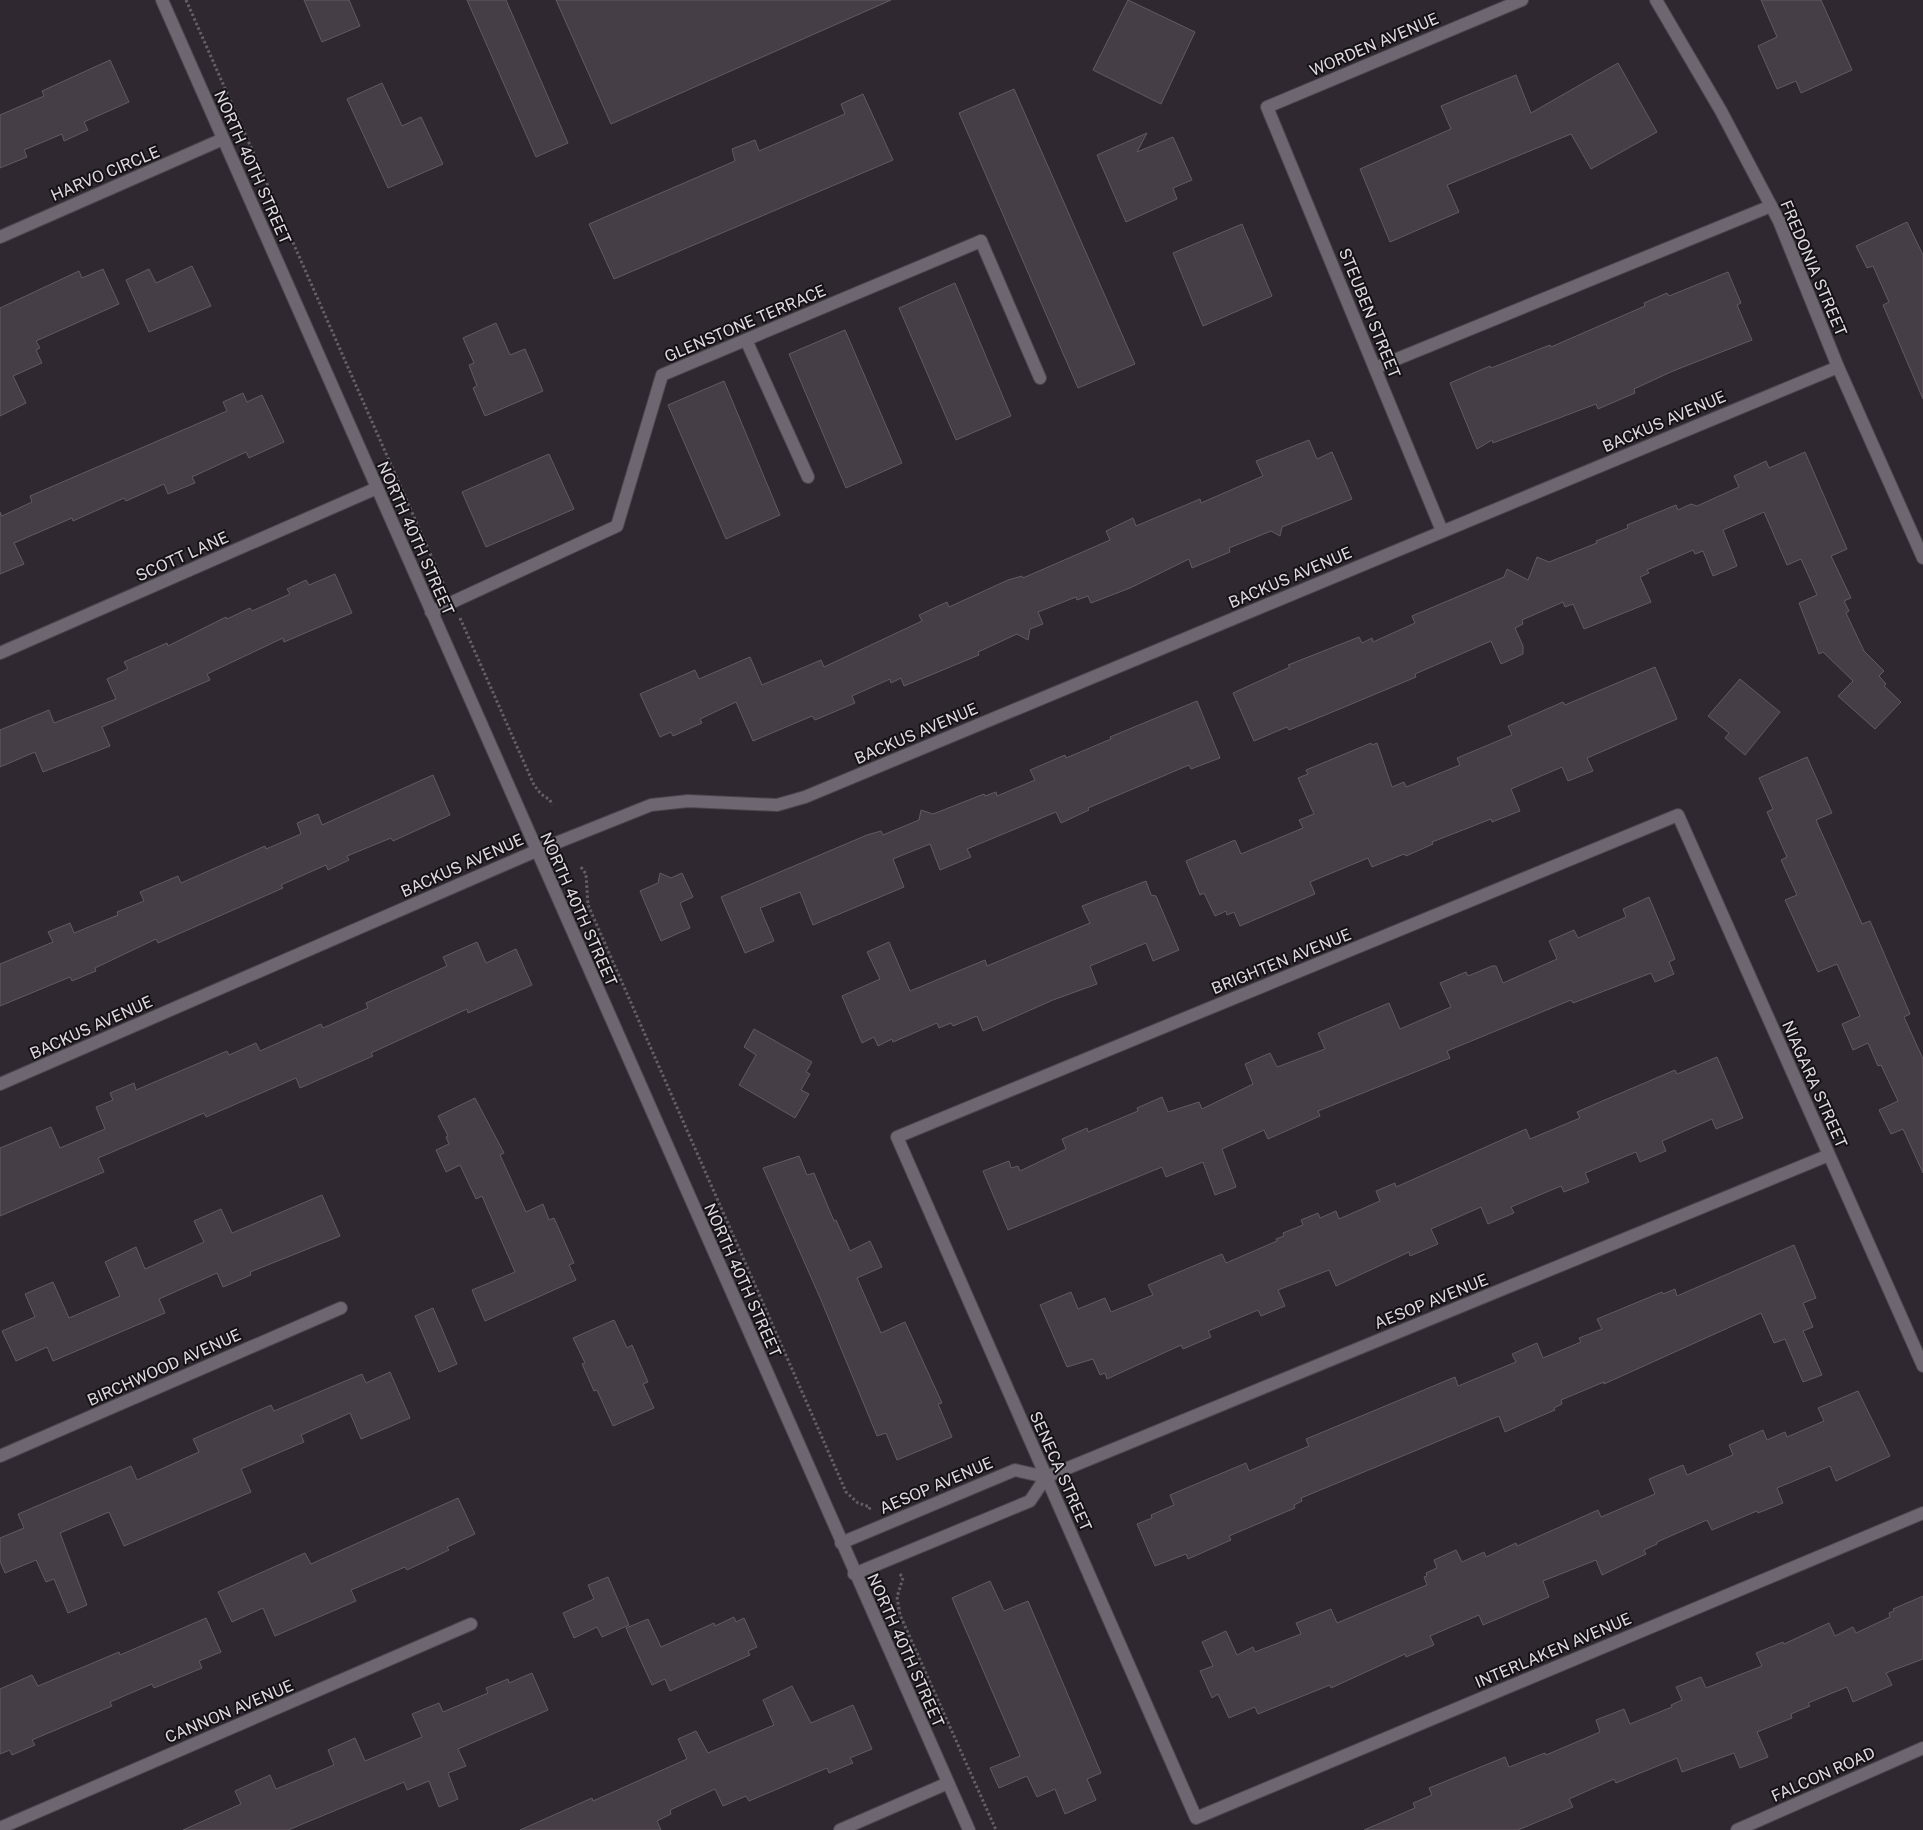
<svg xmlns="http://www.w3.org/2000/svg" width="1923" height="1830" font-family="'Public Sans',sans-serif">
	<rect width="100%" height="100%" fill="#2f2831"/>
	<path fill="#463e47" stroke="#625964" d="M 304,0 L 349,0 L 360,26 L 322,42 Z
		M 467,0 L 506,0 L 568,143 L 536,157 Z
		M 556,0 L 891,0 L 611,124 Z
		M 1128,0 L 1195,32 L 1161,104 L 1093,70 Z
		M 1761,0 L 1821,0 L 1852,70 L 1801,93 L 1796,81 L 1777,89 L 1758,46 L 1777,37 Z
		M 110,60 L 129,102 L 84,122 L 88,130 L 64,141 L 62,134 L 24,150 L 27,157 L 0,168 L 0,115 L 44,96 L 42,91 Z
		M 1618,63 L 1657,132 L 1591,169 L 1571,134 L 1447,185 L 1459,212 L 1390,242 L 1360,169 L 1451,129 L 1441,106 L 1516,75 L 1531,113 Z
		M 382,83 L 402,126 L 421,117 L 443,164 L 388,188 L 347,99 Z
		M 1014,89 L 1135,364 L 1078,388 L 959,113 Z
		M 863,94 L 893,160 L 614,279 L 589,224 L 735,161 L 732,149 L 755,140 L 759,151 L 845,114 L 841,104 Z
		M 1147,133 L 1137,152 L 1173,137 L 1192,180 L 1173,188 L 1177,199 L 1126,222 L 1097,155 Z
		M 1907,222 L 1923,255 L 1923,399 L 1883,305 L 1889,302 L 1873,266 L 1867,268 L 1856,246 Z
		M 1242,224 L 1272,296 L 1203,326 L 1173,253 Z
		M 192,266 L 211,306 L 149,332 L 126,280 L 149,269 L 156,283 Z
		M 103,269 L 119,304 L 36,341 L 40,348 L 36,350 L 42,363 L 13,376 L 26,403 L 0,416 L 0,308 L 79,271 L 82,278 Z
		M 1728,272 L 1741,303 L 1737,305 L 1752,340 L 1673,371 L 1634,389 L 1635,393 L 1598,409 L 1596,404 L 1493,443 L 1492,440 L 1477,449 L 1450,383 L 1490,366 L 1491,368 L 1550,345 L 1551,347 L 1645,306 L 1644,303 L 1667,293 L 1669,296 Z
		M 955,283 L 1011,416 L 956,440 L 899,308 Z
		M 496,323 L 510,355 L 525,349 L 543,391 L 485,416 L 473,388 L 477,386 L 469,365 L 474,363 L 463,338 Z
		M 845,330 L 902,463 L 846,488 L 789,354 Z
		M 724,381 L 780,515 L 726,539 L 668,405 Z
		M 243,393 L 247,402 L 262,395 L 284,442 L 249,458 L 246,452 L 192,477 L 195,483 L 168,494 L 164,484 L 126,501 L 124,498 L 73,521 L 72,518 L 14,543 L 24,564 L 0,574 L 0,512 L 2,516 L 32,502 L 30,496 L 227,411 L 223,402 Z
		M 1309,440 L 1317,459 L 1332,452 L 1352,499 L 1282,527 L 1280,536 L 1271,531 L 1229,548 L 1230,552 L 1192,568 L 1189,559 L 1130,588 L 1091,603 L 1088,596 L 1077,600 L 1076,597 L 1038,612 L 1043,624 L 1030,629 L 1028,640 L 1017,634 L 978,652 L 979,655 L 904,686 L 901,678 L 891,683 L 890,679 L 852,696 L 855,703 L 815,720 L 812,716 L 753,741 L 736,702 L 700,719 L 702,723 L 673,736 L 671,732 L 660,737 L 640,694 L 695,670 L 699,679 L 750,657 L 762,685 L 821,660 L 824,667 L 922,621 L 919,615 L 947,602 L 949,607 L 1008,580 L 1022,576 L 1023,578 L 1110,540 L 1106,531 L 1133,518 L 1136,526 L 1200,499 L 1201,503 L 1263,476 L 1256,461 Z
		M 1805,452 L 1847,549 L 1831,556 L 1851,598 L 1844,601 L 1849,611 L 1846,613 L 1864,651 L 1884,671 L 1879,676 L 1886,684 L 1884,686 L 1901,702 L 1875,729 L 1838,696 L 1853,681 L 1823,652 L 1819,654 L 1799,603 L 1817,595 L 1801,559 L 1787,565 L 1764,512 L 1723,530 L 1737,566 L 1713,576 L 1703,551 L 1695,554 L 1693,550 L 1647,570 L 1649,573 L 1640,577 L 1651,602 L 1584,629 L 1573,604 L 1565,607 L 1563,602 L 1522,620 L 1523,624 L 1515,628 L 1523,646 L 1523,654 L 1501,664 L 1491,641 L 1415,674 L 1416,677 L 1342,708 L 1289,730 L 1287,727 L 1254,741 L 1233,693 L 1290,667 L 1288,665 L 1359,637 L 1362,643 L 1372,638 L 1373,642 L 1415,623 L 1412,616 L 1504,577 L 1507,569 L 1528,580 L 1537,557 L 1549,562 L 1597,543 L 1596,541 L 1628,528 L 1627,525 L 1676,505 L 1678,510 L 1691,504 L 1697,506 L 1739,487 L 1734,476 L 1766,461 L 1769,468 Z
		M 549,454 L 574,509 L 486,547 L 462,492 Z
		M 335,574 L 352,613 L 284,642 L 283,638 L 207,674 L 210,680 L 102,727 L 110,746 L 43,772 L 35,752 L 0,767 L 0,730 L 49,710 L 54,723 L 116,699 L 107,679 L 128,669 L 124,662 L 167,643 L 168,646 L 226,617 L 227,619 L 250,608 L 252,611 L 290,594 L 287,589 L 306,580 L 309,585 Z
		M 1655,667 L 1677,719 L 1587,758 L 1593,771 L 1568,781 L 1562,767 L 1511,789 L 1520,811 L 1492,822 L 1491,819 L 1432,842 L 1433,844 L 1406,856 L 1404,854 L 1372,867 L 1368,858 L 1310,882 L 1315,894 L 1240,926 L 1234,912 L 1227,915 L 1226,911 L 1215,916 L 1204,893 L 1200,895 L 1186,861 L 1235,840 L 1241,854 L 1303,828 L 1299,820 L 1314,814 L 1298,778 L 1308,774 L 1306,770 L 1371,743 L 1372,745 L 1377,743 L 1392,787 L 1404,782 L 1406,787 L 1460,765 L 1457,758 L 1512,735 L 1508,726 L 1563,702 L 1565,705 Z
		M 1740,679 L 1780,712 L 1745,755 L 1725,738 L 1729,733 L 1708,716 Z
		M 1197,701 L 1220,758 L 1191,769 L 1189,765 L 1088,808 L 1089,810 L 1061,823 L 1056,812 L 967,849 L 971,857 L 940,870 L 930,844 L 893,859 L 904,887 L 813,925 L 800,892 L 760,908 L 774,941 L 745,953 L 721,897 L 867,835 L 881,831 L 883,835 L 919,820 L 921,810 L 933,814 L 984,794 L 985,796 L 996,792 L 997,796 L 1035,780 L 1030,770 L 1065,755 L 1066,758 L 1111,739 L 1110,737 Z
		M 1807,757 L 1832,813 L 1816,820 L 1862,924 L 1870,921 L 1910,1014 L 1904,1017 L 1923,1059 L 1923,1173 L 1903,1129 L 1891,1134 L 1879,1110 L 1898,1101 L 1881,1065 L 1878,1066 L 1868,1043 L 1853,1050 L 1842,1024 L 1860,1016 L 1837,964 L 1818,972 L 1785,900 L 1797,895 L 1781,860 L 1787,857 L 1767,812 L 1773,809 L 1759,778 Z
		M 433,775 L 450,815 L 393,841 L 391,838 L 347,856 L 349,860 L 328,870 L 326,865 L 281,885 L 283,888 L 158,943 L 156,939 L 95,968 L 96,971 L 72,981 L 70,977 L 0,1006 L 0,964 L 53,942 L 48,932 L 70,923 L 74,933 L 118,915 L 117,912 L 144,901 L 140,892 L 178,876 L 181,883 L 265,846 L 266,849 L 301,834 L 297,823 L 318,814 L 322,825 Z
		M 660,873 L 671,878 L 682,873 L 693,897 L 680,903 L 690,928 L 661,941 L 640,891 L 658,883 Z
		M 1146,881 L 1151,895 L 1156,896 L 1179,950 L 1153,961 L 1146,943 L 1090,966 L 1097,984 L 1053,1000 L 983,1031 L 977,1016 L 953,1026 L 951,1023 L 939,1028 L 937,1023 L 893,1042 L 892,1039 L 878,1046 L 874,1037 L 862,1043 L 842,996 L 880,979 L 867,952 L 889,942 L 910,991 L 985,960 L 987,966 L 1090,923 L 1082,906 Z
		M 1649,897 L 1675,959 L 1669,962 L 1674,974 L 1655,982 L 1651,973 L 1573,1003 L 1571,1000 L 1447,1051 L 1450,1058 L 1318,1111 L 1320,1116 L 1268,1139 L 1264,1130 L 1222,1149 L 1236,1187 L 1215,1195 L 1203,1162 L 1166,1177 L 1162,1167 L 1008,1230 L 983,1171 L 1009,1161 L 1011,1168 L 1018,1166 L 1020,1171 L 1066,1149 L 1062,1139 L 1087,1128 L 1088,1132 L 1138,1111 L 1137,1108 L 1162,1097 L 1168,1112 L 1199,1102 L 1202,1109 L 1253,1084 L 1245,1064 L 1270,1053 L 1277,1067 L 1325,1049 L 1318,1033 L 1389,1003 L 1400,1029 L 1451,1007 L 1440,983 L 1466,972 L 1468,976 L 1492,966 L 1496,966 L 1503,983 L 1557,959 L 1549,941 L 1574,930 L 1578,938 L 1626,917 L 1623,909 Z
		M 477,942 L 486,963 L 516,949 L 532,985 L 468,1013 L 467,1009 L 371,1053 L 373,1056 L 300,1088 L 296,1078 L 206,1117 L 204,1113 L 98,1158 L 104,1172 L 0,1216 L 0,1148 L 51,1127 L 60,1148 L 105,1129 L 96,1107 L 113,1100 L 110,1093 L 134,1083 L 136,1090 L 227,1051 L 229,1055 L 256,1043 L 260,1051 L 321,1024 L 323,1028 L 368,1008 L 366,1003 L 447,966 L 443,957 Z
		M 754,1029 L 812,1062 L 806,1072 L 810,1074 L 801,1090 L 809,1094 L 795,1118 L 739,1085 L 756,1055 L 744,1047 Z
		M 1717,1057 L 1743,1118 L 1716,1129 L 1712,1119 L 1662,1141 L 1666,1151 L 1640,1162 L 1636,1152 L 1585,1173 L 1589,1182 L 1564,1192 L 1561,1186 L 1511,1207 L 1514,1213 L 1488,1224 L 1481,1207 L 1431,1229 L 1438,1244 L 1410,1256 L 1409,1252 L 1336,1286 L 1329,1270 L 1278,1290 L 1285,1306 L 1261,1316 L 1258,1310 L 1208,1331 L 1211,1337 L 1183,1349 L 1181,1345 L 1107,1379 L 1105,1373 L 1100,1375 L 1093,1359 L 1067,1367 L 1040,1305 L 1071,1292 L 1078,1309 L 1105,1298 L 1111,1312 L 1153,1295 L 1148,1285 L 1167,1277 L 1222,1254 L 1226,1263 L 1277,1241 L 1276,1239 L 1284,1236 L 1283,1233 L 1303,1225 L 1301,1220 L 1318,1213 L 1320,1218 L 1336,1211 L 1339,1219 L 1380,1201 L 1376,1191 L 1395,1183 L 1396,1187 L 1526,1129 L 1530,1139 L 1580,1118 L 1577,1112 L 1600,1102 L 1675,1070 L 1677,1074 Z
		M 475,1098 L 504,1153 L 500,1155 L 526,1212 L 543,1204 L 549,1220 L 554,1218 L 574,1263 L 569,1265 L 576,1280 L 485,1321 L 472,1290 L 515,1272 L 482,1196 L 476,1199 L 460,1165 L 446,1172 L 436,1150 L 449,1144 L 446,1137 L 448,1136 L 438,1116 Z
		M 799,1156 L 807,1175 L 814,1173 L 834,1221 L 836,1220 L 850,1251 L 870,1241 L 882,1267 L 857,1278 L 881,1333 L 905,1322 L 942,1403 L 938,1404 L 952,1437 L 897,1460 L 886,1433 L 877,1436 L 821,1300 L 763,1168 Z
		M 322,1195 L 340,1236 L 250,1272 L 251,1275 L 223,1287 L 217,1273 L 159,1299 L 165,1313 L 53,1361 L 47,1347 L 16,1361 L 2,1331 L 35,1317 L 25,1294 L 53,1282 L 69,1318 L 120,1296 L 105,1262 L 136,1247 L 145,1269 L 204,1242 L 194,1221 L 221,1209 L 232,1233 Z
		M 1794,1245 L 1816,1298 L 1803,1303 L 1813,1327 L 1803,1331 L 1822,1375 L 1803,1382 L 1785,1339 L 1774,1343 L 1761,1313 L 1604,1384 L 1604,1382 L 1561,1400 L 1562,1404 L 1554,1408 L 1555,1410 L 1527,1422 L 1505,1432 L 1499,1416 L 1301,1498 L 1302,1501 L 1294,1505 L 1295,1508 L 1229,1536 L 1231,1540 L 1188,1559 L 1186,1554 L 1155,1566 L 1137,1524 L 1152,1518 L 1151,1515 L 1174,1505 L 1170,1495 L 1246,1463 L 1249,1471 L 1309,1446 L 1306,1439 L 1455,1377 L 1458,1386 L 1516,1362 L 1512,1354 L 1537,1343 L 1543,1358 L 1581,1342 L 1579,1338 L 1602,1329 L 1597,1319 L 1662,1292 L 1663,1294 L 1675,1289 L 1677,1296 Z
		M 433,1308 L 457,1364 L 439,1372 L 415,1316 Z
		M 614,1320 L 627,1348 L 632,1345 L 648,1382 L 643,1384 L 654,1408 L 613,1426 L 597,1390 L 594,1391 L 582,1364 L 585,1363 L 573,1338 Z
		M 390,1372 L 410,1418 L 361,1439 L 350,1413 L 301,1435 L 304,1442 L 241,1469 L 251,1492 L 124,1546 L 109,1512 L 60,1533 L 87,1605 L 68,1613 L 54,1579 L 46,1582 L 36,1560 L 5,1573 L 0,1561 L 0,1538 L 24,1528 L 18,1514 L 131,1466 L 137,1480 L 199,1452 L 193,1439 L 271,1405 L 274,1411 L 362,1374 L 366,1383 Z
		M 1858,1391 L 1890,1456 L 1836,1481 L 1830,1466 L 1777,1488 L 1783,1503 L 1758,1513 L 1757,1511 L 1712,1530 L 1707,1520 L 1657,1542 L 1657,1544 L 1644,1550 L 1646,1554 L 1602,1575 L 1596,1560 L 1543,1581 L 1549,1597 L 1483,1625 L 1479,1615 L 1430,1636 L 1434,1645 L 1406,1657 L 1405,1654 L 1331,1688 L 1330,1685 L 1258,1714 L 1255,1707 L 1229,1718 L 1218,1694 L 1212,1698 L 1200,1671 L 1213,1666 L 1202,1642 L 1226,1631 L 1237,1655 L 1253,1647 L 1255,1652 L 1301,1634 L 1296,1623 L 1331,1609 L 1337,1623 L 1427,1585 L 1424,1577 L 1427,1576 L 1426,1573 L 1437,1568 L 1434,1560 L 1456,1550 L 1462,1562 L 1484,1552 L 1486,1557 L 1516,1543 L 1517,1546 L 1598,1510 L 1601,1517 L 1655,1494 L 1649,1479 L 1683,1465 L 1687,1475 L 1733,1455 L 1729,1445 L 1763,1430 L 1767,1440 L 1785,1432 L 1787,1437 L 1824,1421 L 1818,1408 Z
		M 458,1498 L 475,1534 L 447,1547 L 449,1550 L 407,1570 L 405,1567 L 351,1590 L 356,1601 L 275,1636 L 263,1608 L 232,1622 L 218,1592 L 305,1553 L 311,1564 Z
		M 608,1577 L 629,1625 L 602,1637 L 597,1627 L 574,1638 L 563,1613 L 594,1599 L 588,1585 Z
		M 990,1581 L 1004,1611 L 1028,1601 L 1101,1773 L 1087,1779 L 1096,1800 L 1065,1814 L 1055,1789 L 1037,1797 L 1027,1776 L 999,1788 L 990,1768 L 1020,1756 L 952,1598 Z
		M 1923,1596 L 1923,1659 L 1886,1673 L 1892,1685 L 1853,1702 L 1847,1687 L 1808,1703 L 1810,1706 L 1791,1714 L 1792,1718 L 1757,1732 L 1768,1757 L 1740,1768 L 1734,1753 L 1682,1772 L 1677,1758 L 1616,1783 L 1614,1779 L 1569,1799 L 1573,1807 L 1518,1830 L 1364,1830 L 1415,1808 L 1413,1803 L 1432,1795 L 1429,1788 L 1505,1757 L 1509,1767 L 1545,1753 L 1546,1755 L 1600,1732 L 1596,1720 L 1624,1709 L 1630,1724 L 1672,1707 L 1671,1705 L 1682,1700 L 1676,1687 L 1701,1677 L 1706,1688 L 1762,1666 L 1756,1653 L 1783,1642 L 1784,1644 L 1829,1623 L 1835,1636 L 1853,1627 L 1856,1633 L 1890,1617 L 1889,1613 L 1894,1611 L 1893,1609 Z
		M 734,1617 L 736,1622 L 744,1618 L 757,1647 L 748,1651 L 750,1655 L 670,1691 L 665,1679 L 652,1685 L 626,1628 L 648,1619 L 661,1647 L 714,1623 L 715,1626 Z
		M 206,1618 L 221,1652 L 199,1661 L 202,1668 L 154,1688 L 152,1684 L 110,1702 L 112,1706 L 32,1740 L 35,1745 L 12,1755 L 10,1750 L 0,1754 L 0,1689 L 32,1675 L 38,1686 L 119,1652 L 120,1655 Z
		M 532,1673 L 548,1710 L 458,1749 L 466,1766 L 448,1773 L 458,1799 L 439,1807 L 429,1781 L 407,1790 L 404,1782 L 288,1830 L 183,1830 L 241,1804 L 235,1791 L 270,1775 L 276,1789 L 334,1765 L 328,1750 L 355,1738 L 365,1761 L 422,1737 L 412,1714 L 439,1703 L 443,1712 L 488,1693 L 486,1688 L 508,1679 L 509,1683 Z
		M 792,1686 L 811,1723 L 853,1705 L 872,1749 L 850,1758 L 853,1763 L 829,1773 L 827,1768 L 749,1801 L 746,1796 L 723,1806 L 715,1789 L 670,1810 L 671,1814 L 657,1821 L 661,1830 L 520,1830 L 592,1798 L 593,1801 L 687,1759 L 678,1739 L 696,1731 L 708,1753 L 774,1725 L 763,1700 Z"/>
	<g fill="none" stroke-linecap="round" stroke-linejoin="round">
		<defs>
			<path id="lane" d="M 981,241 L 1040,378
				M 746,340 L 808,477
				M 1375,368 L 1771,206"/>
			<path id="street" d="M 1656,0 L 1721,111 L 1779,221 L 1838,367 L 1923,558
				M 0,237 L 223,139
				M 1442,531 L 1267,107 L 1522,0
				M 431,612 L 617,526 L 662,375 L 981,241
				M 0,653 L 377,488
				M 536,851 L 651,805 L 688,801 L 777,805 L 805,797 L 1838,367
				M 1923,1366 L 1678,815 L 897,1137 L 1196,1818 L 1923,1513
				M 0,1456 L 341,1308
				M 841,1543 L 1015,1470 L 1046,1477
				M 854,1574 L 1030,1501 L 1046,1477 L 1829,1155
				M 0,1828 L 471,1624
				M 840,1830 L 948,1783
				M 1737,1830 L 1923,1748"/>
			<path id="secondary" d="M 162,0 L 969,1830
				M 0,1084 L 536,851"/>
		</defs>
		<use href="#lane" stroke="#4b464d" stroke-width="14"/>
		<use href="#street" stroke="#4b464d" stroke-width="14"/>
		<use href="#secondary" stroke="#4b464d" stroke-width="14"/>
		<path stroke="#655f67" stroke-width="3" stroke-dasharray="2.5 2.5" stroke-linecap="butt" d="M 186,0 L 444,585
			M 460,618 L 534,785 L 541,794 L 550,800 L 552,805
			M 581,867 L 586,874 L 588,905 L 846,1492 L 858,1503 L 870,1507 L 869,1510
			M 900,1574 L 903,1578 L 897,1597 L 900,1615 L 996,1830"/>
		<use href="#lane" stroke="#6e6670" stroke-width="12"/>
		<use href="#street" stroke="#6e6670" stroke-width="12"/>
		<use href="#secondary" stroke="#6e6670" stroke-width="12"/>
	</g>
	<g text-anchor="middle" stroke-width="4" stroke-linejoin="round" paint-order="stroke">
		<g font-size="16" fill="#e0dbe1" stroke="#151216">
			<text transform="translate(1374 44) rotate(-23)" y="6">WORDEN AVENUE</text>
			<text transform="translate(253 167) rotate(66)" y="6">NORTH 40TH STREET</text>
			<text transform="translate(105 173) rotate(-23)" y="6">HARVO CIRCLE</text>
			<text transform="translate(1814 268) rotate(67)" y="6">FREDONIA STREET</text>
			<text transform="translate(1370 313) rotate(68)" y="6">STEUBEN STREET</text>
			<text transform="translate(745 323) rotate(-23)" y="6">GLENSTONE TERRACE</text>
			<text transform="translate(1664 421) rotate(-23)" y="6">BACKUS AVENUE</text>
			<text transform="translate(416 538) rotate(66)" y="6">NORTH 40TH STREET</text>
			<text transform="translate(182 556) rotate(-24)" y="6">SCOTT LANE</text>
			<text transform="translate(1290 577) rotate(-23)" y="6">BACKUS AVENUE</text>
			<text transform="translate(916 733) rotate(-23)" y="6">BACKUS AVENUE</text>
			<text transform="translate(462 865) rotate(-24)" y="6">BACKUS AVENUE</text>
			<text transform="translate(579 909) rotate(66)" y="6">NORTH 40TH STREET</text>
			<text transform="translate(1281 961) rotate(-22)" y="6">BRIGHTEN AVENUE</text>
			<text transform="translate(91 1027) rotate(-24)" y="6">BACKUS AVENUE</text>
			<text transform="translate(1815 1084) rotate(66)" y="6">NIAGARA STREET</text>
			<text transform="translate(743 1280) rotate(66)" y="6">NORTH 40TH STREET</text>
			<text transform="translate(1431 1301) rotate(-22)" y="6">AESOP AVENUE</text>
			<text transform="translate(164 1367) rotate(-24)" y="6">BIRCHWOOD AVENUE</text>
			<text transform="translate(1061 1471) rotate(66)" y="6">SENECA STREET</text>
			<text transform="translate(936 1485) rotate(-23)" y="6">AESOP AVENUE</text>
			<text transform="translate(906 1650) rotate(66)" y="6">NORTH 40TH STREET</text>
			<text transform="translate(1553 1650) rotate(-23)" y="6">INTERLAKEN AVENUE</text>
			<text transform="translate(229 1711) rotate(-23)" y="6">CANNON AVENUE</text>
			<text transform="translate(1823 1774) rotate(-24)" y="6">FALCON ROAD</text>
		</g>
	</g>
</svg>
